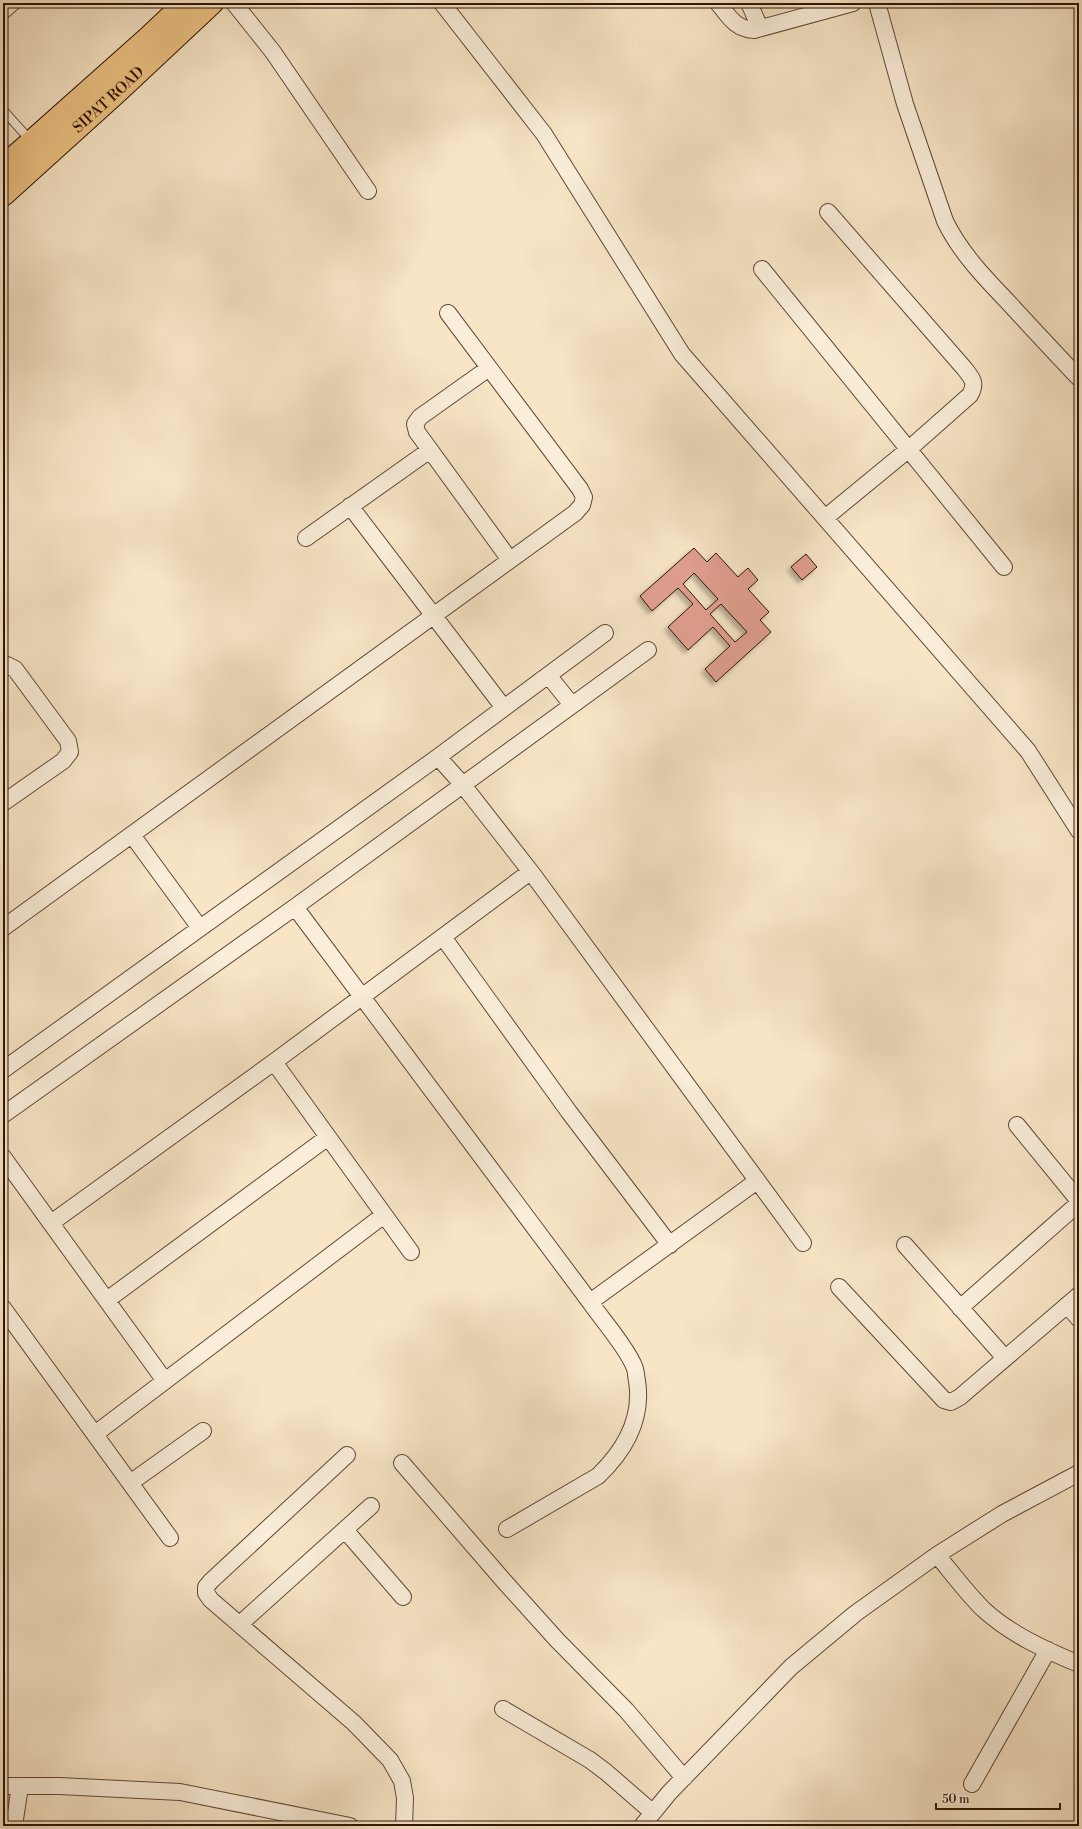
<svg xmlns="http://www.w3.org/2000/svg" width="1082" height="1829" font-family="'Libre Bodoni',serif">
	<defs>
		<filter id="shadow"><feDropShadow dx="-3.5" dy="3.5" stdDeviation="2" flood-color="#0004"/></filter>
	</defs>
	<rect width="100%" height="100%" fill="#f7e5c6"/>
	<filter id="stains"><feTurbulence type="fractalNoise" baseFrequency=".005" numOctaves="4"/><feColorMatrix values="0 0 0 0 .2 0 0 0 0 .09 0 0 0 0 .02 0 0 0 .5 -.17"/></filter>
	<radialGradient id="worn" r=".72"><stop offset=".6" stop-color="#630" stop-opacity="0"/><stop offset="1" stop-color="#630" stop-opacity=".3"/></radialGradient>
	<path fill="#e09f90" stroke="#2f1406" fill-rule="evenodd" filter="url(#shadow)" d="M 694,548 L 707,562 L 716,553 L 738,577 L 748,568 L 758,580 L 748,589 L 769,612 L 760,620 L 771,632 L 716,682 L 705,669 L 730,646 L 713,627 L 688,650 L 668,627 L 693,604 L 678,588 L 652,611 L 640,596 ZM 694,573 L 718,599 L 706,610 L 683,584 ZM 721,604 L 747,632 L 735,642 L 710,614 Z
		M 806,554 L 817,567 L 802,580 L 791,567 Z"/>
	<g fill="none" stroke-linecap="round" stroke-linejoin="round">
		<defs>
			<path id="service" d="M 3,16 L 18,3
				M 3,110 L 31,141"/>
			<path id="minor" d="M 234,3 L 273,52 L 368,191
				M 442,3 L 544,134 L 682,354 L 1028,751 L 1079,831
				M 718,3 C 729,17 736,29 754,30 L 853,3
				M 749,3 L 760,28
				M 877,3 L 905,104 L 945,221 C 960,252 984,277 1008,302 C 1032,328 1055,353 1079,378
				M 762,269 L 1004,567
				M 489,368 L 420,417 L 415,424 L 417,432 L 510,560
				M 350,506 L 504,708
				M 825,518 L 909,449 L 970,395 C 977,383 972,378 964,368 L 828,212
				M 306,538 L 430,450
				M 3,665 L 7,665 L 15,669 L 68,741 L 70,752 L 63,761 L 3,803
				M 548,675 L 572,705
				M 438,757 L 463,785 L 534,876 L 803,1243
				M 132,835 L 200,928
				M 295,907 L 590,1302 C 603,1321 625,1345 634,1366 C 636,1370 636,1376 637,1381 C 643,1419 625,1450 598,1476 L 507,1529
				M 3,928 L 575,513 L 582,505 L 584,497 L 580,489 L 448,313
				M 443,937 L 569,1112 L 670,1245
				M 274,1062 L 411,1252
				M 3,1070 L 438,757 L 605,633
				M 3,1115 L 295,907 L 648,650
				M 1017,1125 L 1079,1201
				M 3,1157 L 165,1381
				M 51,1223 L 274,1062 L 530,872
				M 905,1245 L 1005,1358
				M 839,1287 L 944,1400 L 951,1402 L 960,1397 L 1079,1295
				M 107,1300 L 328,1137
				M 590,1302 L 757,1181
				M 1067,1305 L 1079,1319
				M 3,1308 L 170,1538
				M 960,1308 L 1079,1203
				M 95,1434 L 384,1215
				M 347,1455 L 211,1581 L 206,1587 L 206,1593 L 211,1600 L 354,1723 L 390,1760 L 402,1781 L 405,1798 L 404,1826
				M 402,1463 L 503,1580 L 557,1640 L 626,1710 L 684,1778
				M 130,1483 L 203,1431
				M 345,1530 L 403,1597
				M 937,1555 C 952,1573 966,1592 983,1609 C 1010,1634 1045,1650 1079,1664
				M 240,1624 L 371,1506
				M 503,1709 L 590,1760 L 606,1772 L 652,1812
				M 972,1784 L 1048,1650
				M 3,1786 L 59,1786 L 180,1792 L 350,1826
				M 14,1826 L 20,1786
				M 642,1826 L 669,1793 L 791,1667 L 856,1613 L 937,1555 L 1002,1514 L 1079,1473"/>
			<g id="trunk">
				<path d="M 3,167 L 148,38 L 185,3"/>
				<path id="s1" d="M 3,195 L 118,91 L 212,3"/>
			</g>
		</defs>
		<use href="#service" stroke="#614836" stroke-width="10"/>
		<use href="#minor" stroke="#614836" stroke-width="18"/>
		<use href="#trunk" stroke="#2f1406" stroke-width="24"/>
		<use href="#service" stroke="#faeeda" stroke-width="8"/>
		<use href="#minor" stroke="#faeeda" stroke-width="16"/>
		<use href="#trunk" stroke="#ecc283" stroke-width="22"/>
	</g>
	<g text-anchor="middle" stroke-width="3.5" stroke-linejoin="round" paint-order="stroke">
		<g font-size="15" fill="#2f1406" stroke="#faeeda">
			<text dy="5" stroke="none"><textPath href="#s1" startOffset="142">SIPAT ROAD</textPath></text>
		</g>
	</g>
	<rect width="1082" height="1829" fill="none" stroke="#f7e5c6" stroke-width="16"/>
	<rect x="4" y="4" width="1074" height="1821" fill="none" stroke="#2f1406" stroke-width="2"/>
	<rect x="8" y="8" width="1066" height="1813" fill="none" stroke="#2f1406"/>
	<path d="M936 1803v6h124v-6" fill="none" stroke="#2f1406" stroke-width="2"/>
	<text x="942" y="1803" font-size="12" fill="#2f1406" stroke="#faeeda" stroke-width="3" paint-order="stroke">50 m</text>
	<rect width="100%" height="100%" filter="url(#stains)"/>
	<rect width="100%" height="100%" fill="url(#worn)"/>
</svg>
